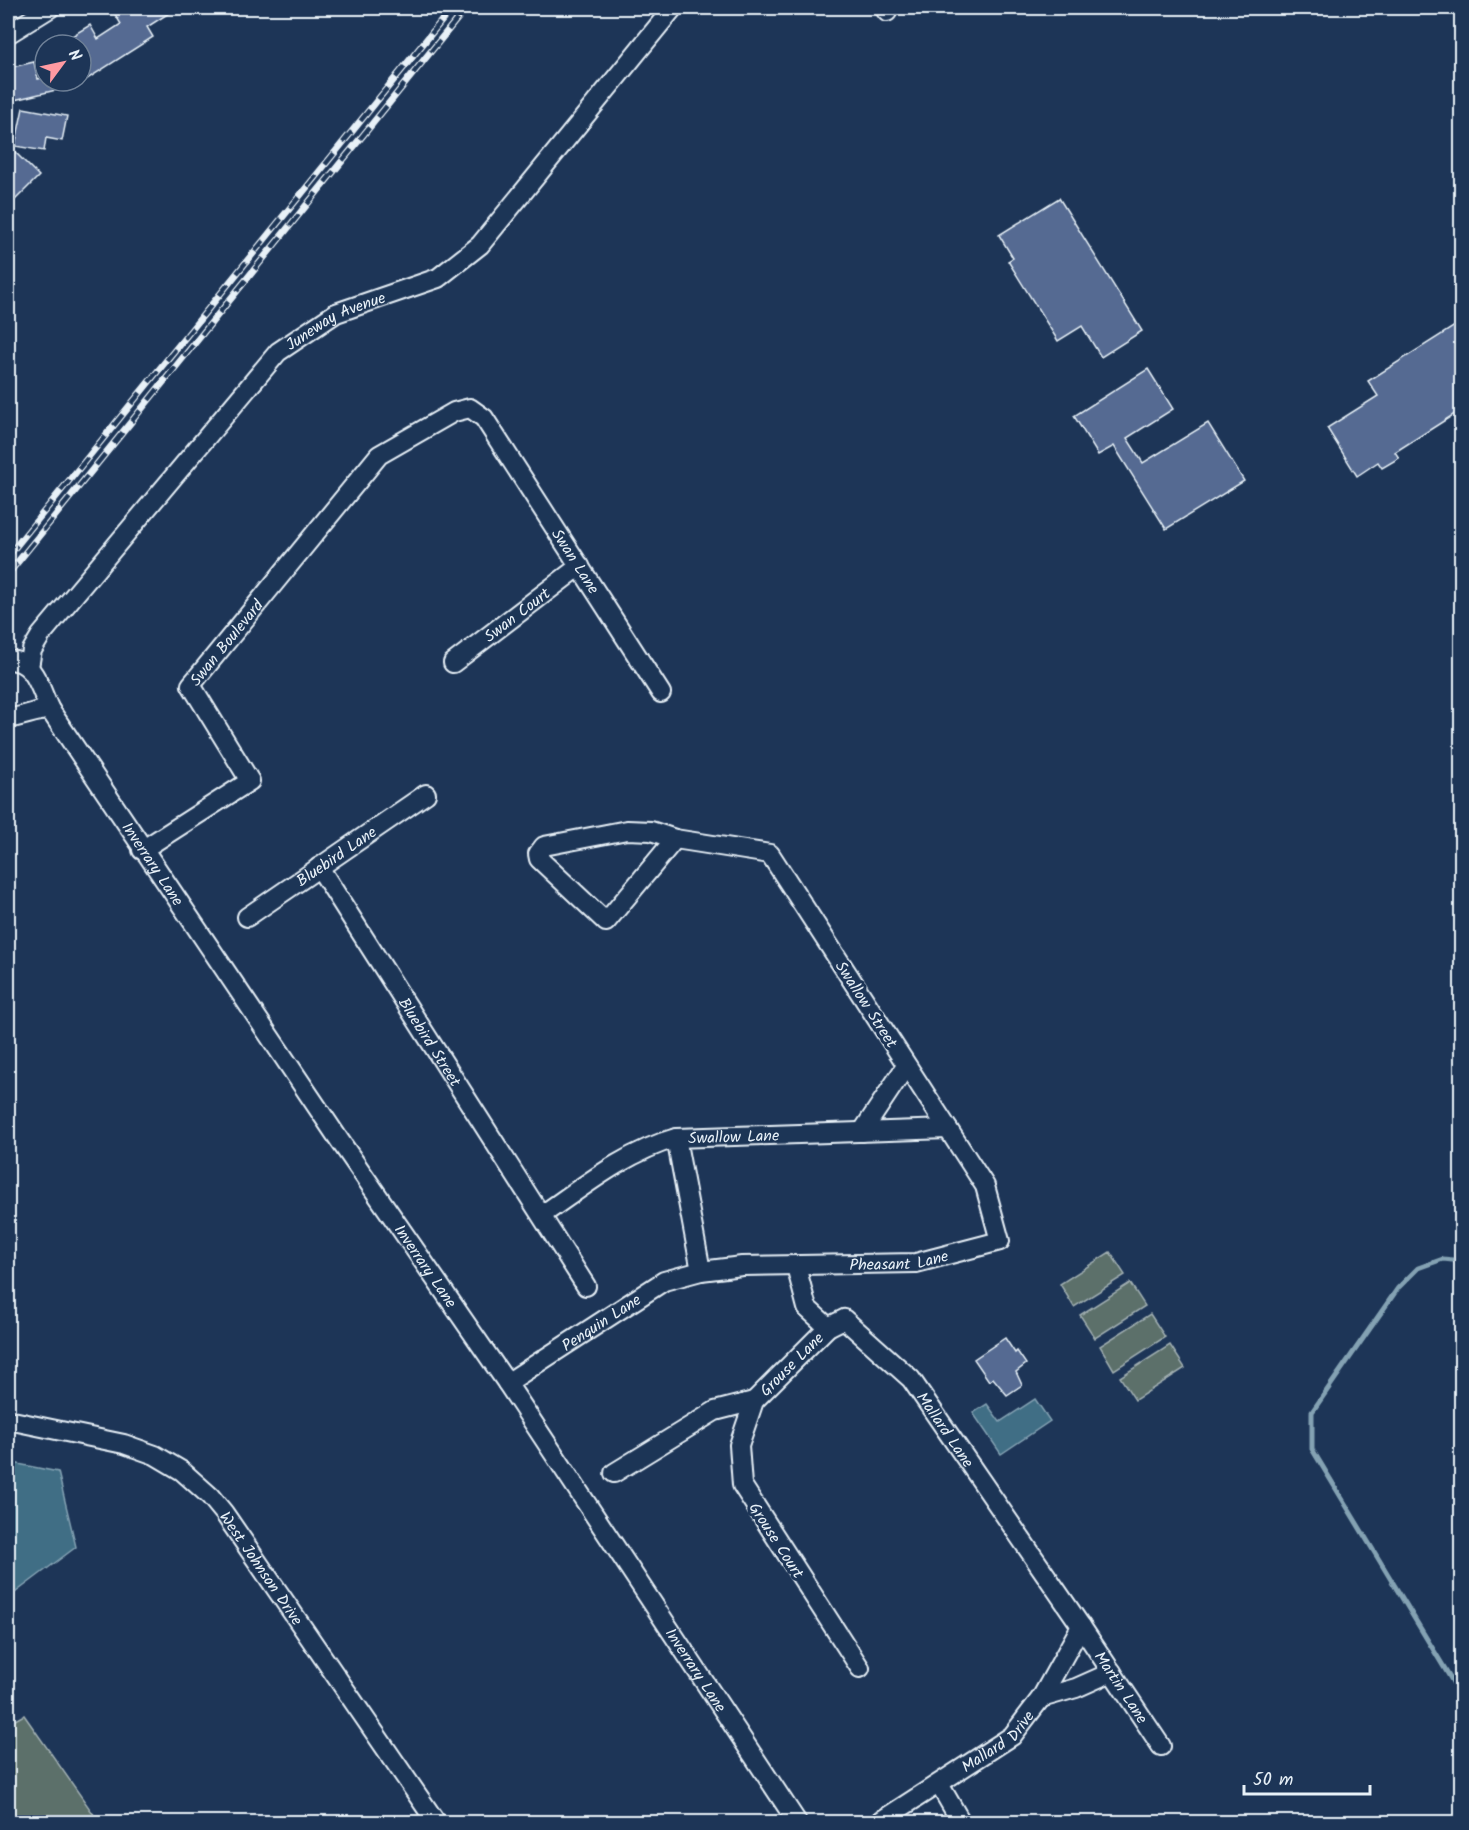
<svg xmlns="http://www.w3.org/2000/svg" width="1469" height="1830" font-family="Kalam,sans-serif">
	<rect width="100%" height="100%" fill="#1d3557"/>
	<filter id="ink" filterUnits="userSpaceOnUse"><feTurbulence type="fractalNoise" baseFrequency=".0167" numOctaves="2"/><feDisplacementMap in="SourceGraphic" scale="12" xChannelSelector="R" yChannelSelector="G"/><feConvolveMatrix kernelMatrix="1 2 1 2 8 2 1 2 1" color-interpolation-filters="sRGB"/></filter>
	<g filter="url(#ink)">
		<path fill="#5b6f6b" stroke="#a2b0b2" stroke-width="1.5" d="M 1110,1252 L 1125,1275 L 1074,1307 L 1060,1284 Z
			M 1130,1283 L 1145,1306 L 1095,1338 L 1080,1315 Z
			M 1150,1314 L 1165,1337 L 1114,1370 L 1100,1346 Z
			M 1170,1345 L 1185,1368 L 1135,1400 L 1120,1377 Z
			M 24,1715 L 99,1822 L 8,1822 L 8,1724 Z"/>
		<path fill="#416e85" stroke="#84a2b3" stroke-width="1.5" d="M 1035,1399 L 1050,1421 L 1001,1454 L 973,1413 L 987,1404 L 1000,1422 Z
			M 8,1462 L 58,1472 L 76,1547 L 8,1598 Z"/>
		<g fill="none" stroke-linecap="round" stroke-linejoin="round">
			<path stroke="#84a2b3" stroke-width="5" d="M 1462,1261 L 1443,1259 L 1418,1268 L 1398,1288 L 1312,1412 L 1312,1449 L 1462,1697"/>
		</g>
		<path fill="#546b92" stroke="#e8f1f8" stroke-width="1.5" d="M 111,8 L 177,8 L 147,27 L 153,37 L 81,83 L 81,45 L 57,45 L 90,25 L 98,39 L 121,24 Z
			M 34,62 L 38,79 L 45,77 L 45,81 L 72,81 L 73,86 L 14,100 L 8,68 Z
			M 23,108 L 67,116 L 62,141 L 46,138 L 44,151 L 15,146 Z
			M 14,151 L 39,176 L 8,207 L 8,169 L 10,172 Z
			M 1059,198 L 1142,331 L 1101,357 L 1082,326 L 1058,341 L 1008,261 L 1013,258 L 999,235 Z
			M 1461,322 L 1461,410 L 1395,452 L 1399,458 L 1382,468 L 1378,462 L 1357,476 L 1327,428 L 1378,396 L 1368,381 Z
			M 1148,369 L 1173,409 L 1127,438 L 1143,463 L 1208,423 L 1244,481 L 1166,529 L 1114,446 L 1098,455 L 1074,416 Z
			M 1005,1338 L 1015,1353 L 1017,1351 L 1026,1364 L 1016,1372 L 1022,1385 L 1007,1395 L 993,1378 L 989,1381 L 974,1359 Z"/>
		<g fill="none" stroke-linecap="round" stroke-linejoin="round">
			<defs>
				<g id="street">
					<path d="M 884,8 L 887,12"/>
					<path d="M 8,34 L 50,8"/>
					<path id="s1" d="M 8,660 C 36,660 40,690 50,710 L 340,1141 L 507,1383 L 797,1822"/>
					<path id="s2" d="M 453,663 L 580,566"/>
					<path id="s3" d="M 29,667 L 32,650 L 41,635 L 278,352 L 336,313 L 438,278 L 480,245 L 673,8"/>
					<path d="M 8,718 C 22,718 34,710 50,710"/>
					<path d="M 627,830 L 651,831 L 675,839 L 606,922 L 539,859 L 538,854 L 544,846 Z"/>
					<path id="s4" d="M 142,850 L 250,781 L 191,685 L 379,455 L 454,412 L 470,408 L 484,418 L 661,693"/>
					<path id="s5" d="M 319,867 L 586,1286"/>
					<path id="s6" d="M 247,917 L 426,794"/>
					<path d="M 862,1132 L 906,1066"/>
					<path d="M 676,1138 L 701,1271"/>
					<path id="s7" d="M 542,1215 C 584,1186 626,1152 676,1138 L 948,1129"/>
					<path d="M 796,1266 L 807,1308 L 828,1327"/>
					<path id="s8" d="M 507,1383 L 664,1281 L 701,1271 L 742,1266 L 916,1263 L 1000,1241 L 985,1186 L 770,854 L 675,839"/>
					<path id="s9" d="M 8,1420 L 124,1444 L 155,1455 L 182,1471 L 210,1496 L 224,1513 L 436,1822"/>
					<path d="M 614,1473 L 715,1411 L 754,1401"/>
					<path id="s10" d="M 860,1668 L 742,1485 L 739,1445 L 754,1401 L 828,1327 L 844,1319 L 911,1379 L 1081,1626 L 1161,1746"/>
					<path d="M 1041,1698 L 1076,1688 L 1112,1672"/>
					<path d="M 939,1784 L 961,1822"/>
					<path id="s11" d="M 879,1822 L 1012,1736 L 1041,1698 L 1081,1626"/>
				</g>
			</defs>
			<use href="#street" stroke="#e8f1f8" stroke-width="22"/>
			<use href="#street" stroke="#1d3557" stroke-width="18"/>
			<defs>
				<path id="rail" d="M 8,556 L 452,8
					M 8,574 L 466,8"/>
			</defs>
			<use href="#rail" stroke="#e8f1f8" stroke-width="7"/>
			<use href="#rail" stroke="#1d3557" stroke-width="4.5" stroke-dasharray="14" stroke-linecap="butt"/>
		</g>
	</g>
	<g text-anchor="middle" stroke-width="6" stroke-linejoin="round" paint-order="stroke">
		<g font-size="16" fill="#e8f1f8" stroke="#1d3557">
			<text dy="6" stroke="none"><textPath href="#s3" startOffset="470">Juneway Avenue</textPath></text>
			<text dy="6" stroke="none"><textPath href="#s4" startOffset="828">Swan Lane</textPath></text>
			<text dy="6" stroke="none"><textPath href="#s2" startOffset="80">Swan Court</textPath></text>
			<text dy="6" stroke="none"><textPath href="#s4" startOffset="296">Swan Boulevard</textPath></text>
			<text dy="6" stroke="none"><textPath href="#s6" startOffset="108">Bluebird Lane</textPath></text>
			<text dy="6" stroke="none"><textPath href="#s1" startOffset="255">Inverrary Lane</textPath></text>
			<text transform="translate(867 1004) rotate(57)" y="6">Swallow Street</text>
			<text dy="6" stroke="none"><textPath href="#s5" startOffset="207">Bluebird Street</textPath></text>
			<text dy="6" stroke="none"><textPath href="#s7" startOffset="213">Swallow Lane</textPath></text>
			<text dy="6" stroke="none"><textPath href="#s8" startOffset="424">Pheasant Lane</textPath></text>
			<text dy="6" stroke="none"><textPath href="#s1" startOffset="741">Inverrary Lane</textPath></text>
			<text dy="6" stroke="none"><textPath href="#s8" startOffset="112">Penquin Lane</textPath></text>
			<text dy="6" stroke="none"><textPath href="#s10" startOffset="357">Grouse Lane</textPath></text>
			<text dy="6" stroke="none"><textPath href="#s10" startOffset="578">Mallard Lane</textPath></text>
			<text transform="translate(777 1540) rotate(57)" y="6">Grouse Court</text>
			<text dy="6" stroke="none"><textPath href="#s9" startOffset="309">West Johnson Drive</textPath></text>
			<text dy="6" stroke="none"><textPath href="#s1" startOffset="1227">Inverrary Lane</textPath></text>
			<text dy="6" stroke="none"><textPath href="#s10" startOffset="890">Martin Lane</textPath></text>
			<text dy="6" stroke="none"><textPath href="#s11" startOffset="144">Mallard Drive</textPath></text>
		</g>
	</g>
	<rect width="1469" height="1830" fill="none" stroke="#1d3557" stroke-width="30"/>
	<rect x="15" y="15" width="1439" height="1800" fill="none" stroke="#e8f1f8" stroke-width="2" filter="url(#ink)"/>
	<g transform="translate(63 63) rotate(57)"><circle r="28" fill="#1d3557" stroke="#6e8097" stroke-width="1.5"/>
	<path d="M0-4.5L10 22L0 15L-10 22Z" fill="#ff9aa2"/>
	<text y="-9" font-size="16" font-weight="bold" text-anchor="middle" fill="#e8f1f8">N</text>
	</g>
	<path d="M1244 1785v9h126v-9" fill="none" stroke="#e8f1f8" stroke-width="3"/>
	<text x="1253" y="1785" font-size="18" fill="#e8f1f8" stroke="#1d3557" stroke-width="4.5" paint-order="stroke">50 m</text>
</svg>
